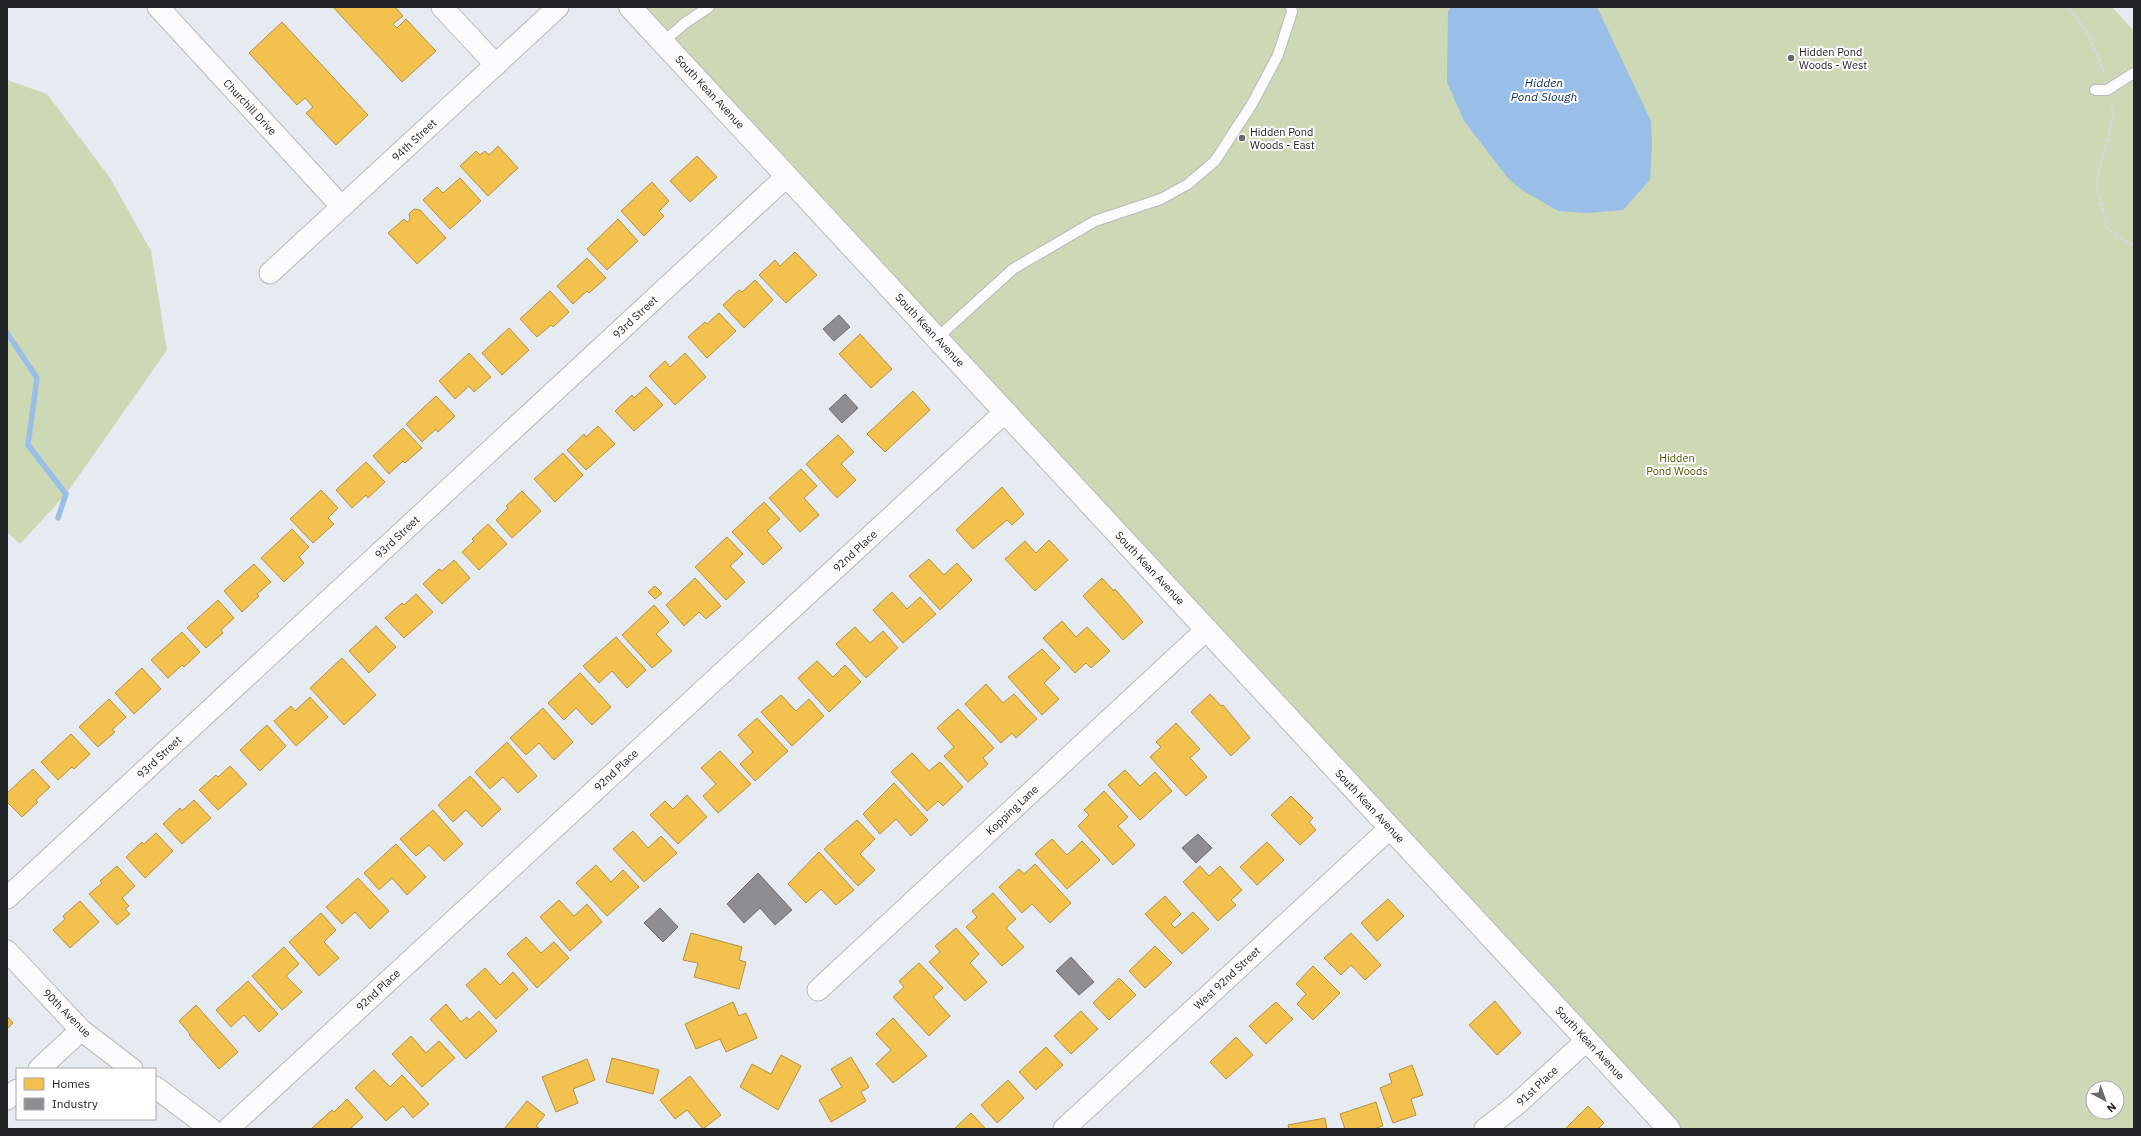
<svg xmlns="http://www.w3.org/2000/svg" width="2141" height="1136" font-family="'IBM Plex Sans',sans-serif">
	<rect width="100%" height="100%" fill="#e5ebf0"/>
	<path fill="#cdd9b4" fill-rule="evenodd" d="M 628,7 L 2112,7 L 2134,31 L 2134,1129 L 1672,1129 ZM 2093,1088 L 2117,1088 L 2117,1112 L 2093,1112 Z
		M 7,80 L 47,94 L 110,178 L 151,251 L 167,350 L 66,494 L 20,544 L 7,532 Z"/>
	<path fill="#99bee8" d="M 1451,7 L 1597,7 L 1651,121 L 1652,145 L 1650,180 L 1623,210 L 1587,213 L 1558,211 L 1522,190 L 1508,178 L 1464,121 L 1447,82 L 1448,12 Z"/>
	<path fill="#f2c14e" stroke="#b39243" d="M 333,7 L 395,7 L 403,16 L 393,24 L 397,28 L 406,19 L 436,51 L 402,82 Z
		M 282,22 L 368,115 L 336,145 L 306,113 L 313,107 L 305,98 L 297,105 L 249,53 Z
		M 498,146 L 518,168 L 488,196 L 460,166 L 476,151 L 480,155 L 485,151 L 489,155 Z
		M 697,156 L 717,177 L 690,202 L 670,181 Z
		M 460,178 L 481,201 L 450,229 L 423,200 L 437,187 L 443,193 Z
		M 652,182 L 669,201 L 659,211 L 664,216 L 644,236 L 621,211 Z
		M 414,209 L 420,210 L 446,238 L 417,264 L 388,233 L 404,219 L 407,222 L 410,220 L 409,214 Z
		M 618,219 L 638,241 L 607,270 L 587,249 Z
		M 795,252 L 817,275 L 786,303 L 759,275 L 775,260 L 780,266 Z
		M 587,258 L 606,278 L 589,293 L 587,291 L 573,304 L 557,286 Z
		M 755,280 L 773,300 L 744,328 L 723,305 L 739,290 L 742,292 Z
		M 550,291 L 569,312 L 553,327 L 551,325 L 537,337 L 520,319 Z
		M 719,313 L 736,331 L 707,358 L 688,337 L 705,322 L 707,324 Z
		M 509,328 L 529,350 L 502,375 L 482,353 Z
		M 860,334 L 892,369 L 871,388 L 839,354 Z
		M 469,353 L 491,377 L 474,392 L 469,386 L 455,399 L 439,381 Z
		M 685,353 L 706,377 L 675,405 L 649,376 L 665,361 L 670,367 Z
		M 646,387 L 663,405 L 634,431 L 615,411 L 632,395 L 634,398 Z
		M 913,391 L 930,410 L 885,452 L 867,434 Z
		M 436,396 L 455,416 L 438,432 L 436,429 L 422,442 L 406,424 Z
		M 598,426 L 615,444 L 586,470 L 567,450 L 584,434 L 586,437 Z
		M 403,428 L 422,448 L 405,463 L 403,461 L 389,474 L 373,456 Z
		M 838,435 L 854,452 L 841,464 L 856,480 L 837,498 L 806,464 Z
		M 563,453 L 583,475 L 555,502 L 534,479 Z
		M 366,462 L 385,482 L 368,498 L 366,495 L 352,508 L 336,490 Z
		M 801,469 L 817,486 L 804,498 L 819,515 L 800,532 L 769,498 Z
		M 1002,487 L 1024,514 L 1012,525 L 1007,520 L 973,549 L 956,530 Z
		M 321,490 L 338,508 L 328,518 L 334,524 L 313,543 L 290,519 Z
		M 522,491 L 541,511 L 512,538 L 496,520 L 508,508 L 506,506 Z
		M 764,502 L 780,519 L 767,531 L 782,548 L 763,565 L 732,532 Z
		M 488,524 L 507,544 L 479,570 L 462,552 L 474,541 L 472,539 Z
		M 292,529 L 309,547 L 299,557 L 304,563 L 284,582 L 261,558 Z
		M 727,537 L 743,554 L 730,566 L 745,582 L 726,600 L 695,567 Z
		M 1049,540 L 1068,560 L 1035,591 L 1005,559 L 1025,541 L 1036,553 Z
		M 929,559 L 944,575 L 957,563 L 972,580 L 940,610 L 909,576 Z
		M 454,560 L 470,578 L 442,604 L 423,584 L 439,569 L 442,571 Z
		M 254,564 L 271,582 L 257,594 L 259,596 L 242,612 L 224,591 Z
		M 695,578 L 721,606 L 706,619 L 699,612 L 684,626 L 666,605 Z
		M 1102,578 L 1114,591 L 1115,589 L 1143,622 L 1123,640 L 1083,596 Z
		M 655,586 L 662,593 L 655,599 L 648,592 Z
		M 892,592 L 907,609 L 920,597 L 936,614 L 903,643 L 873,610 Z
		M 416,594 L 433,612 L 404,638 L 385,618 L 402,603 L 404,605 Z
		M 218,600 L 234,618 L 221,630 L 223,633 L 206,648 L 187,628 Z
		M 654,605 L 669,622 L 656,634 L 672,651 L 652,668 L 622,635 Z
		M 1062,621 L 1076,637 L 1087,627 L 1110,651 L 1091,668 L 1086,663 L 1075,673 L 1043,638 Z
		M 376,626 L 396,647 L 369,673 L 349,651 Z
		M 855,627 L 870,643 L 883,631 L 898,648 L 866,678 L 836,644 Z
		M 182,632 L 200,652 L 184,667 L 182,665 L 168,678 L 151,660 Z
		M 616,637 L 646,670 L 627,688 L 612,671 L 599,683 L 583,666 Z
		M 1042,649 L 1060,668 L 1044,683 L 1059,699 L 1042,715 L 1008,677 Z
		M 342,658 L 376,695 L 344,725 L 310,688 Z
		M 817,661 L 833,677 L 845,665 L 861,682 L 829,712 L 798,678 Z
		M 142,668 L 161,689 L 134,714 L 115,693 Z
		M 580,673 L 611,707 L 592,725 L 576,708 L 564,720 L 548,703 Z
		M 986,684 L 1003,703 L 1014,694 L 1037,719 L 1016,738 L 1012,733 L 1001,743 L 965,704 Z
		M 1210,694 L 1221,706 L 1223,705 L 1250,738 L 1231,756 L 1191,712 Z
		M 781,695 L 796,711 L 809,699 L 824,716 L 792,746 L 761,712 Z
		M 310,697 L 328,717 L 296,746 L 274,721 L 291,706 L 295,711 Z
		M 109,699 L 126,717 L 112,730 L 115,732 L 98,747 L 79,727 Z
		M 543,708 L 573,742 L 554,760 L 539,743 L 526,755 L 510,738 Z
		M 958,709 L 994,748 L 983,758 L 988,764 L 968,782 L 944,756 L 954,747 L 937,728 Z
		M 757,718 L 788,751 L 755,781 L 740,764 L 753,752 L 738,735 Z
		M 1176,723 L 1200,749 L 1190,758 L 1207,777 L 1186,796 L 1150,757 L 1161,747 L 1156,742 Z
		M 267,725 L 286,746 L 260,771 L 240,750 Z
		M 71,734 L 90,754 L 74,769 L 72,767 L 58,780 L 41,762 Z
		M 507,742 L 537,776 L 518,793 L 503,777 L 490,789 L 475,772 Z
		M 720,751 L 751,784 L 718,813 L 703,796 L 716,784 L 701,768 Z
		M 912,753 L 929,771 L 940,762 L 963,787 L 943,806 L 938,801 L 927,811 L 891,772 Z
		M 230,766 L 247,784 L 218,810 L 199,790 L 216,775 L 218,777 Z
		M 33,769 L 50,787 L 36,800 L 38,802 L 22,817 L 7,802 L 7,793 Z
		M 1125,770 L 1140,786 L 1155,772 L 1172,791 L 1140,820 L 1108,785 Z
		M 470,776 L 501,809 L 482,827 L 466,810 L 453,822 L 438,805 Z
		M 894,783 L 928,820 L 911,836 L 896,819 L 880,834 L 863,814 Z
		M 1104,791 L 1128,817 L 1118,826 L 1135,845 L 1113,865 L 1078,826 L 1089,815 L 1084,810 Z
		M 687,795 L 707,817 L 678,844 L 650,815 L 665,801 L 673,809 Z
		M 1291,796 L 1313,818 L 1309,822 L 1316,830 L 1300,845 L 1271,815 Z
		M 194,800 L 211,818 L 182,844 L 163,824 L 180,808 L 182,811 Z
		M 433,810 L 463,844 L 444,861 L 429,845 L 416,856 L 400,839 Z
		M 857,820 L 875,839 L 860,854 L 875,870 L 858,886 L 824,849 Z
		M 633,831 L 648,848 L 661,836 L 677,853 L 644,882 L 613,849 Z
		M 156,833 L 173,851 L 145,878 L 126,857 L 142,842 L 144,844 Z
		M 1052,839 L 1067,855 L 1082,841 L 1100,860 L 1067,889 L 1035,854 Z
		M 1267,842 L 1284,860 L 1257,885 L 1240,867 Z
		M 396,844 L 426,877 L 407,895 L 392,878 L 379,890 L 364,873 Z
		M 819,852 L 854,890 L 836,905 L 821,889 L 806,903 L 788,884 Z
		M 1035,864 L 1071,903 L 1050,923 L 1032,904 L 1022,913 L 999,887 L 1019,869 L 1024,874 Z
		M 596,865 L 611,882 L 623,870 L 639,887 L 607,916 L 576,883 Z
		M 117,866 L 135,886 L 122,898 L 129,906 L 125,909 L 130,914 L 117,925 L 89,894 L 102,883 L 100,881 Z
		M 1200,866 L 1209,876 L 1220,866 L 1242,890 L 1231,900 L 1236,905 L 1218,921 L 1183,882 Z
		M 358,878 L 389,911 L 370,929 L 355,912 L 342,924 L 326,907 Z
		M 993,893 L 1016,919 L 1006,928 L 1024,947 L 1002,966 L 966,927 L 977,917 L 972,911 Z
		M 1165,896 L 1181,914 L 1171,924 L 1175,928 L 1193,912 L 1209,929 L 1182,954 L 1145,914 Z
		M 1388,899 L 1404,916 L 1377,941 L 1361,923 Z
		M 559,900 L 574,916 L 587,904 L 602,922 L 570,951 L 540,917 Z
		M 80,901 L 99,922 L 70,948 L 53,930 L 65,919 L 63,916 Z
		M 321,913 L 336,930 L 324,942 L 339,958 L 319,976 L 289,942 Z
		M 956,928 L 979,954 L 970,963 L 987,982 L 965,1001 L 929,962 L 940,952 L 935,946 Z
		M 691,933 L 742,947 L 739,960 L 746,962 L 739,989 L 694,977 L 698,963 L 683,960 Z
		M 1351,933 L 1381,965 L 1365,980 L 1351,965 L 1341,975 L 1324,958 Z
		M 526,937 L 541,953 L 554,942 L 569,958 L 537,988 L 507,954 Z
		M 1155,946 L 1172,963 L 1145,988 L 1129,971 Z
		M 284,947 L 299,964 L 286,976 L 302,992 L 282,1010 L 252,976 Z
		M 919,963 L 943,988 L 933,997 L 950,1016 L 929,1036 L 893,997 L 904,987 L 899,981 Z
		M 1313,966 L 1340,993 L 1313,1020 L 1297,1004 L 1306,994 L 1296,984 Z
		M 485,968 L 500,985 L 513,972 L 528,989 L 496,1019 L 466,985 Z
		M 1119,978 L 1136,995 L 1109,1020 L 1093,1003 Z
		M 248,981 L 278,1014 L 259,1032 L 244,1015 L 231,1027 L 216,1010 Z
		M 1495,1001 L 1521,1033 L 1497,1055 L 1469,1025 Z
		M 733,1002 L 739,1016 L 746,1013 L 757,1038 L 726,1052 L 720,1039 L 696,1049 L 685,1024 Z
		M 1276,1002 L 1293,1019 L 1266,1044 L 1249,1026 Z
		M 446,1004 L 461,1022 L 467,1017 L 469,1020 L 479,1011 L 497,1031 L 466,1059 L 430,1019 Z
		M 196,1005 L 238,1052 L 219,1069 L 189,1035 L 190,1034 L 179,1021 Z
		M 1081,1011 L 1098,1029 L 1071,1054 L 1054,1036 Z
		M 7,1016 L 13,1023 L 7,1029 Z
		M 893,1018 L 927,1056 L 893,1083 L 876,1064 L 891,1050 L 876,1034 Z
		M 411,1036 L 426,1053 L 439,1041 L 455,1058 L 422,1087 L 392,1054 Z
		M 1236,1037 L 1253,1055 L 1226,1079 L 1210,1062 Z
		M 1046,1047 L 1063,1065 L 1036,1090 L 1019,1072 Z
		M 781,1055 L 801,1066 L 778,1110 L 740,1087 L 752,1064 L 771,1074 Z
		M 851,1057 L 869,1087 L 861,1092 L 866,1101 L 831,1122 L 819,1100 L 842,1087 L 831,1069 Z
		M 612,1058 L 659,1070 L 653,1094 L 606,1082 Z
		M 587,1059 L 595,1080 L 573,1089 L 578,1103 L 556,1112 L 542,1077 Z
		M 1412,1065 L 1423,1095 L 1411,1099 L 1416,1115 L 1393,1123 L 1380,1088 L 1392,1083 L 1389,1074 Z
		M 374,1070 L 390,1087 L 402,1075 L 429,1104 L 413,1118 L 403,1106 L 386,1121 L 355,1088 Z
		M 690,1076 L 721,1115 L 703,1129 L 687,1110 L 675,1119 L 660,1100 Z
		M 1008,1080 L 1024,1098 L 997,1123 L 981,1105 Z
		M 347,1099 L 363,1117 L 350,1129 L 311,1129 L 332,1110 L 334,1112 Z
		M 527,1101 L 545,1115 L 536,1126 L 540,1129 L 504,1129 Z
		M 1376,1102 L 1383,1126 L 1373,1129 L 1345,1129 L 1340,1114 Z
		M 1588,1106 L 1604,1123 L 1598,1129 L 1565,1129 Z
		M 971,1113 L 986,1129 L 954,1129 Z
		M 1325,1118 L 1327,1129 L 1289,1129 L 1288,1125 Z"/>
	<path fill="#8d8d92" stroke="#6d6e72" d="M 839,315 L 850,327 L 834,341 L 823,329 Z
		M 845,394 L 858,408 L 842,423 L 829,409 Z
		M 1198,834 L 1212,848 L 1196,863 L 1182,848 Z
		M 758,873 L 792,910 L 775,925 L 760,908 L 744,923 L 727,904 Z
		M 660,908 L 678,927 L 663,942 L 644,923 Z
		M 1071,957 L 1094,982 L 1079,995 L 1056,971 Z"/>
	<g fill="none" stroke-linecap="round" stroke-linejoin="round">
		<path stroke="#99bee8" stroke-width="5.5" d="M 7,333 L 37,378 L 28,445 L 66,494 L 58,518"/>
		<defs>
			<path id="service" d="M 663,42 L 685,23 L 709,7
				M 2095,90 L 2107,90 L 2134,73
				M 937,338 L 1013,269 L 1095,221 L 1161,199 L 1188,184 L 1215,161 L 1252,104 L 1278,55 L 1292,12 L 1291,7"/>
			<path id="minor" d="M 158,7 L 342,207
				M 442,7 L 496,65
				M 270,273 L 558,7
				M 7,898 L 787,176
				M 7,951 L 81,1030 L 132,1069
				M 818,990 L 1207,629
				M 39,1069 L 81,1030
				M 155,1087 L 211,1129
				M 7,1099 L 17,1090
				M 228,1129 L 1005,412
				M 1064,1129 L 1390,828
				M 1485,1129 L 1516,1105 L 1587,1040"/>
			<path id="tertiary" d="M 630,7 L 1669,1129"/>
		</defs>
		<use href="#service" stroke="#b5babd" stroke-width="12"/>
		<use href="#minor" stroke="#b5babd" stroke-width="23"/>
		<use href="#tertiary" stroke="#b5babd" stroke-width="24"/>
		<path stroke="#d6d7d8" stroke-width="2.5" stroke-dasharray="4 2" stroke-linecap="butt" d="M 2068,7 L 2089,35 L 2105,75
			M 2112,103 L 2113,118 L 2096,183 L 2108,230 L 2134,246"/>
		<use href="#service" stroke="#fbfcfd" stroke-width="10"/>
		<use href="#minor" stroke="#fbfcfd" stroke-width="21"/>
		<use href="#tertiary" stroke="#fbfcfd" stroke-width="22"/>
	</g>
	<g fill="#666a6e" stroke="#fff" stroke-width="1.5">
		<circle cx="1791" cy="58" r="4"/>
		<circle cx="1242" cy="138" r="4"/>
	</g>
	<g text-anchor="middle" stroke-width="4" stroke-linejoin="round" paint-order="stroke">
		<g font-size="11" fill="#212528" stroke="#fff" text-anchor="start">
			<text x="1799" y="56">Hidden Pond<tspan x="1799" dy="13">Woods - West</tspan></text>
			<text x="1250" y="136">Hidden Pond<tspan x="1250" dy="13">Woods - East</tspan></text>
		</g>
		<g font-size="11" fill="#212528" stroke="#fff">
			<text transform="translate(710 92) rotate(47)" y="4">South Kean Avenue</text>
			<text transform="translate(250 107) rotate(47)" y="4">Churchill Drive</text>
			<text transform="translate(414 140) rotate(-43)" y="4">94th Street</text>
			<text transform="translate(635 317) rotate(-43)" y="4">93rd Street</text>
			<text transform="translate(930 330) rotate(47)" y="4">South Kean Avenue</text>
			<text transform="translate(397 537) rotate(-43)" y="4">93rd Street</text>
			<text transform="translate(855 551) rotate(-43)" y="4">92nd Place</text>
			<text transform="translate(1150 568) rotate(47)" y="4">South Kean Avenue</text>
			<text transform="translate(159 757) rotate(-43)" y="4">93rd Street</text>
			<text transform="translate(616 770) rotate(-43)" y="4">92nd Place</text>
			<text transform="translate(1370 806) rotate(47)" y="4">South Kean Avenue</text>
			<text transform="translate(1012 810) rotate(-43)" y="4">Kopping Lane</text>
			<text transform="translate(1227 978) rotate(-43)" y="4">West 92nd Street</text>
			<text transform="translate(378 990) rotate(-43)" y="4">92nd Place</text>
			<text transform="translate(67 1013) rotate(45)" y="4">90th Avenue</text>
			<text transform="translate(1590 1043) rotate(47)" y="4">South Kean Avenue</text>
			<text transform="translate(1537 1086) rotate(-43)" y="4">91st Place</text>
		</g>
		<g font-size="11" fill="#4d5a00" stroke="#fff">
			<text x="1677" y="462">Hidden<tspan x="1677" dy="13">Pond Woods</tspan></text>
		</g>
		<g font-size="12" font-style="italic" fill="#082d51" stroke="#fff">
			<text x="1544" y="87">Hidden<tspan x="1544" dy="14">Pond Slough</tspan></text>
		</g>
	</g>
	<rect width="2141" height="1136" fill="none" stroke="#212528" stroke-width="16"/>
	<rect x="16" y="1068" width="140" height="52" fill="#ffffff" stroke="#a6a8a9"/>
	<rect x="24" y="1078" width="20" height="12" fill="#f2c14e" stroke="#a6a8a9"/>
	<text x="52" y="1088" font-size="12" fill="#212528">Homes</text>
	<rect x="24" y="1098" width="20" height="12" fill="#8d8d92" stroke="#a6a8a9"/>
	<text x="52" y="1108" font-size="12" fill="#212528">Industry</text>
	<g transform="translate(2105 1100) rotate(139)"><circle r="19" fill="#ffffff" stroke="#a6a8a9"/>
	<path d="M0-3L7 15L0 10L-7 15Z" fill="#666a6e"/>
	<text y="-6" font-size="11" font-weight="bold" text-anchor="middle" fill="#212528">N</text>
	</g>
</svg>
